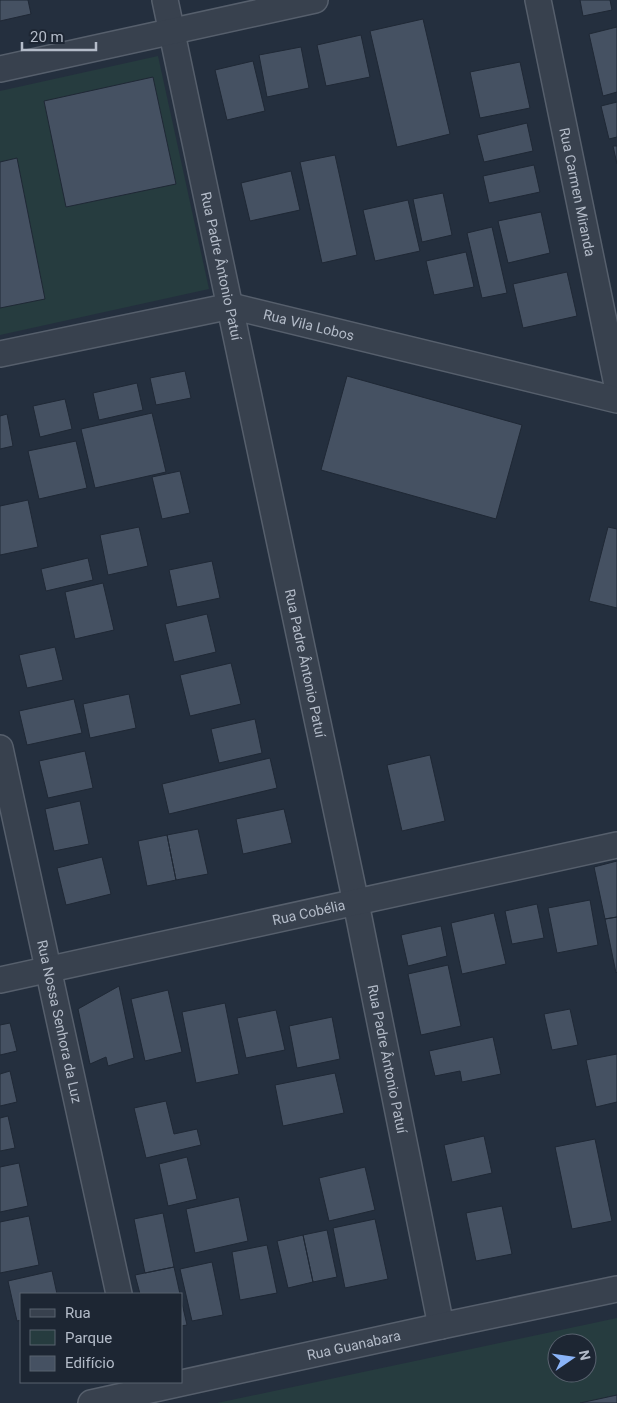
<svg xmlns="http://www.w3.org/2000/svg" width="617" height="1403" font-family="Roboto,sans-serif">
	<rect width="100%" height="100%" fill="#242f3e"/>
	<path fill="#263c3f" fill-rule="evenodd" d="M 158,56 L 209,289 L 0,335 L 0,91 Z
		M 617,1318 L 617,1403 L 217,1403 ZM 557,1343 L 587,1343 L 587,1373 L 557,1373 Z"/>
	<path fill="#455162" stroke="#1f2835" d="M 0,0 L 28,0 L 31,14 L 0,21 Z
		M 580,0 L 610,0 L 612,10 L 583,16 Z
		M 423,19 L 450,134 L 397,147 L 370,31 Z
		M 617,27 L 617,92 L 603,96 L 589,34 Z
		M 361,35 L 370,77 L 326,86 L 317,45 Z
		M 301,47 L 309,88 L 267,97 L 259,55 Z
		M 253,61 L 265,111 L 227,120 L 215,70 Z
		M 520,62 L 530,108 L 480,118 L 470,72 Z
		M 153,77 L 176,184 L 66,207 L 44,101 Z
		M 617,102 L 617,137 L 609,139 L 601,106 Z
		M 527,123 L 533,151 L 484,162 L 477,135 Z
		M 613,146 L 617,146 L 617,164 Z
		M 335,155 L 357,255 L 322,263 L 300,162 Z
		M 17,158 L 45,299 L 0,308 L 0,162 Z
		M 534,165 L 540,192 L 489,203 L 483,176 Z
		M 291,171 L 300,210 L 250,221 L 241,183 Z
		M 443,193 L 452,235 L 422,242 L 413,199 Z
		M 408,200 L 420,251 L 375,261 L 363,210 Z
		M 541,212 L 550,253 L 508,263 L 498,221 Z
		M 492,227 L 507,293 L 482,298 L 467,233 Z
		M 466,252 L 474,287 L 434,295 L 426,261 Z
		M 567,272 L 577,316 L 523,328 L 513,284 Z
		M 185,371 L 191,398 L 156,405 L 150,378 Z
		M 347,376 L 522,425 L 496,519 L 321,470 Z
		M 137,383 L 143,410 L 99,420 L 93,393 Z
		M 65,399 L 72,429 L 40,437 L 33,406 Z
		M 152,413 L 166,472 L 95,488 L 81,429 Z
		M 7,414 L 13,446 L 0,449 L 0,416 Z
		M 76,441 L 87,488 L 39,499 L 28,451 Z
		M 180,471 L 190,513 L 162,519 L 152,477 Z
		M 28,500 L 38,547 L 0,555 L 0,506 Z
		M 139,527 L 148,566 L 108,575 L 100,535 Z
		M 608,527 L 617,529 L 617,608 L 589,601 Z
		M 88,558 L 93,580 L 46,591 L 41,569 Z
		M 212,561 L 220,598 L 177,607 L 169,570 Z
		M 103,583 L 114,630 L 75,639 L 65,592 Z
		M 207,614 L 216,652 L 174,662 L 165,624 Z
		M 55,647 L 63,680 L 27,688 L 19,655 Z
		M 231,663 L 241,704 L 190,716 L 180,675 Z
		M 129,694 L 136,728 L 90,738 L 83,704 Z
		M 74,699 L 82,733 L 27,745 L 19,711 Z
		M 255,719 L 262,753 L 219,763 L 211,729 Z
		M 85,751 L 93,788 L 48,798 L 39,761 Z
		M 430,755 L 445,821 L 402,831 L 387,765 Z
		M 270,758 L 277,788 L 169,814 L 162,784 Z
		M 80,801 L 89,844 L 54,851 L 45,809 Z
		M 284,809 L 292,843 L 243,854 L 236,819 Z
		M 198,829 L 208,874 L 176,880 L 167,835 Z
		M 167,835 L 176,880 L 147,886 L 138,841 Z
		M 102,857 L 111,894 L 66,905 L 57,868 Z
		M 617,861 L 617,917 L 605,919 L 594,867 Z
		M 590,900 L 598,945 L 557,953 L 548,908 Z
		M 537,904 L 544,938 L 512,944 L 505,911 Z
		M 494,913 L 506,964 L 462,974 L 451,923 Z
		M 617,917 L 617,972 L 616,973 L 605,919 Z
		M 441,926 L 447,956 L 408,966 L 401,935 Z
		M 448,965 L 461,1026 L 421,1035 L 408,974 Z
		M 119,986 L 134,1058 L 108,1066 L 106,1057 L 90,1064 L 78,1009 Z
		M 168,990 L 182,1052 L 145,1061 L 131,999 Z
		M 225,1003 L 239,1074 L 196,1083 L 182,1012 Z
		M 570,1009 L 578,1045 L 552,1050 L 544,1014 Z
		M 276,1010 L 285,1050 L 246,1058 L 237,1018 Z
		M 332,1017 L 340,1059 L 297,1068 L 289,1026 Z
		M 10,1023 L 17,1051 L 0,1055 L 0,1025 Z
		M 493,1037 L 501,1074 L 462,1082 L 460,1071 L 435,1076 L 429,1051 Z
		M 617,1054 L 617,1102 L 596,1107 L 586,1060 Z
		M 10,1071 L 17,1102 L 0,1106 L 0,1074 Z
		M 335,1073 L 344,1113 L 283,1126 L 275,1085 Z
		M 166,1101 L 174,1134 L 197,1129 L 201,1145 L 146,1158 L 134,1108 Z
		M 8,1116 L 15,1148 L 0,1151 L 0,1118 Z
		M 484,1136 L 492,1173 L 452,1182 L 444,1145 Z
		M 595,1139 L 612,1221 L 572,1229 L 555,1147 Z
		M 187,1157 L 197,1199 L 168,1206 L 159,1164 Z
		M 19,1163 L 28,1206 L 0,1212 L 0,1167 Z
		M 365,1167 L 375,1210 L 329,1221 L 319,1178 Z
		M 239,1197 L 248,1241 L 195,1253 L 186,1209 Z
		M 502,1206 L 512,1254 L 476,1261 L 466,1213 Z
		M 163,1213 L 174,1267 L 145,1273 L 134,1219 Z
		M 29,1216 L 39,1265 L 0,1273 L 0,1222 Z
		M 375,1219 L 388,1279 L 345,1288 L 333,1228 Z
		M 327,1230 L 337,1277 L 313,1282 L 303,1235 Z
		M 303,1235 L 313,1282 L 288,1288 L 277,1241 Z
		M 267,1245 L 277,1293 L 240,1300 L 232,1252 Z
		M 212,1262 L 223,1315 L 192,1321 L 180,1269 Z
		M 174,1267 L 180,1294 L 140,1294 L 135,1275 Z
		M 52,1271 L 57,1294 L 21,1294 L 21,1320 L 17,1321 L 8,1281 Z
		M 181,1299 L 187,1325 L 181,1326 Z
		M 617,1395 L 617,1403 L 580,1403 Z"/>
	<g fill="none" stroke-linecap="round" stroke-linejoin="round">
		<defs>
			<g id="street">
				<path id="s1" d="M 165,0 L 356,903 L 441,1326"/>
				<path id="s2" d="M 538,0 L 617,385"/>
				<path d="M 0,69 L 315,0"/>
				<path id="s3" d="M 0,354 L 231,306 L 617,400"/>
				<path id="s4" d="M 0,748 L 119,1294"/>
				<path id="s5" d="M 0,980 L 617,845"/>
				<path id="s6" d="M 91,1403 L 441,1326 L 617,1289"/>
			</g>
		</defs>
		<use href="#street" stroke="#565f6c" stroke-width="28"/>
		<use href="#street" stroke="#38414e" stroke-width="25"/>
	</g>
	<g text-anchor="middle" stroke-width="4" stroke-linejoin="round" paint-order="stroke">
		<g font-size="14" fill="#b4bcc9" stroke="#1d2633">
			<text dy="5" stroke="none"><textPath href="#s2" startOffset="196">Rua Carmen Miranda</textPath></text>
			<text dy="5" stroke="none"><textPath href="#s1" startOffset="272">Rua Padre Ântonio Patuí</textPath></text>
			<text dy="5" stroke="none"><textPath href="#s3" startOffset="316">Rua Vila Lobos</textPath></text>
			<text dy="5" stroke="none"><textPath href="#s1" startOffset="678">Rua Padre Ântonio Patuí</textPath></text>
			<text dy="5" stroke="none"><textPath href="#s5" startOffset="316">Rua Cobélia</textPath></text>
			<text dy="5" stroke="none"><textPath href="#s4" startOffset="280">Rua Nossa Senhora da Luz</textPath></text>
			<text dy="5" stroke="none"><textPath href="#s1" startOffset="1082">Rua Padre Ântonio Patuí</textPath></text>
			<text dy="5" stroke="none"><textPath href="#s6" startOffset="269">Rua Guanabara</textPath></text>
		</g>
	</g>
	<rect x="20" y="1293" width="162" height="90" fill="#1d2633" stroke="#59626f"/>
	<rect x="30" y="1309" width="25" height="8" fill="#38414e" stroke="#59626f"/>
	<text x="65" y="1318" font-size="15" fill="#b4bcc9">Rua</text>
	<rect x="30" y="1330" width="25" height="15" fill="#263c3f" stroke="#59626f"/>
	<text x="65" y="1343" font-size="15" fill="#b4bcc9">Parque</text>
	<rect x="30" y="1356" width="25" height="15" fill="#455162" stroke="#59626f"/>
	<text x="65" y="1368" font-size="15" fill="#b4bcc9">Edifício</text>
	<g transform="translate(572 1358) rotate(77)"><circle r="24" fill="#1d2633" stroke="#59626f"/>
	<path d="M0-4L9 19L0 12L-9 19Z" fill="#8ab4f8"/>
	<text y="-8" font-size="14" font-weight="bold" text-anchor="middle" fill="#b4bcc9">N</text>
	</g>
	<path d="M22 42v8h74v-8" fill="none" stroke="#b4bcc9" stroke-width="2.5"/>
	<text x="30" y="42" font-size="15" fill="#b4bcc9" stroke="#1d2633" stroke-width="4" paint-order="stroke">20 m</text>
</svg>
